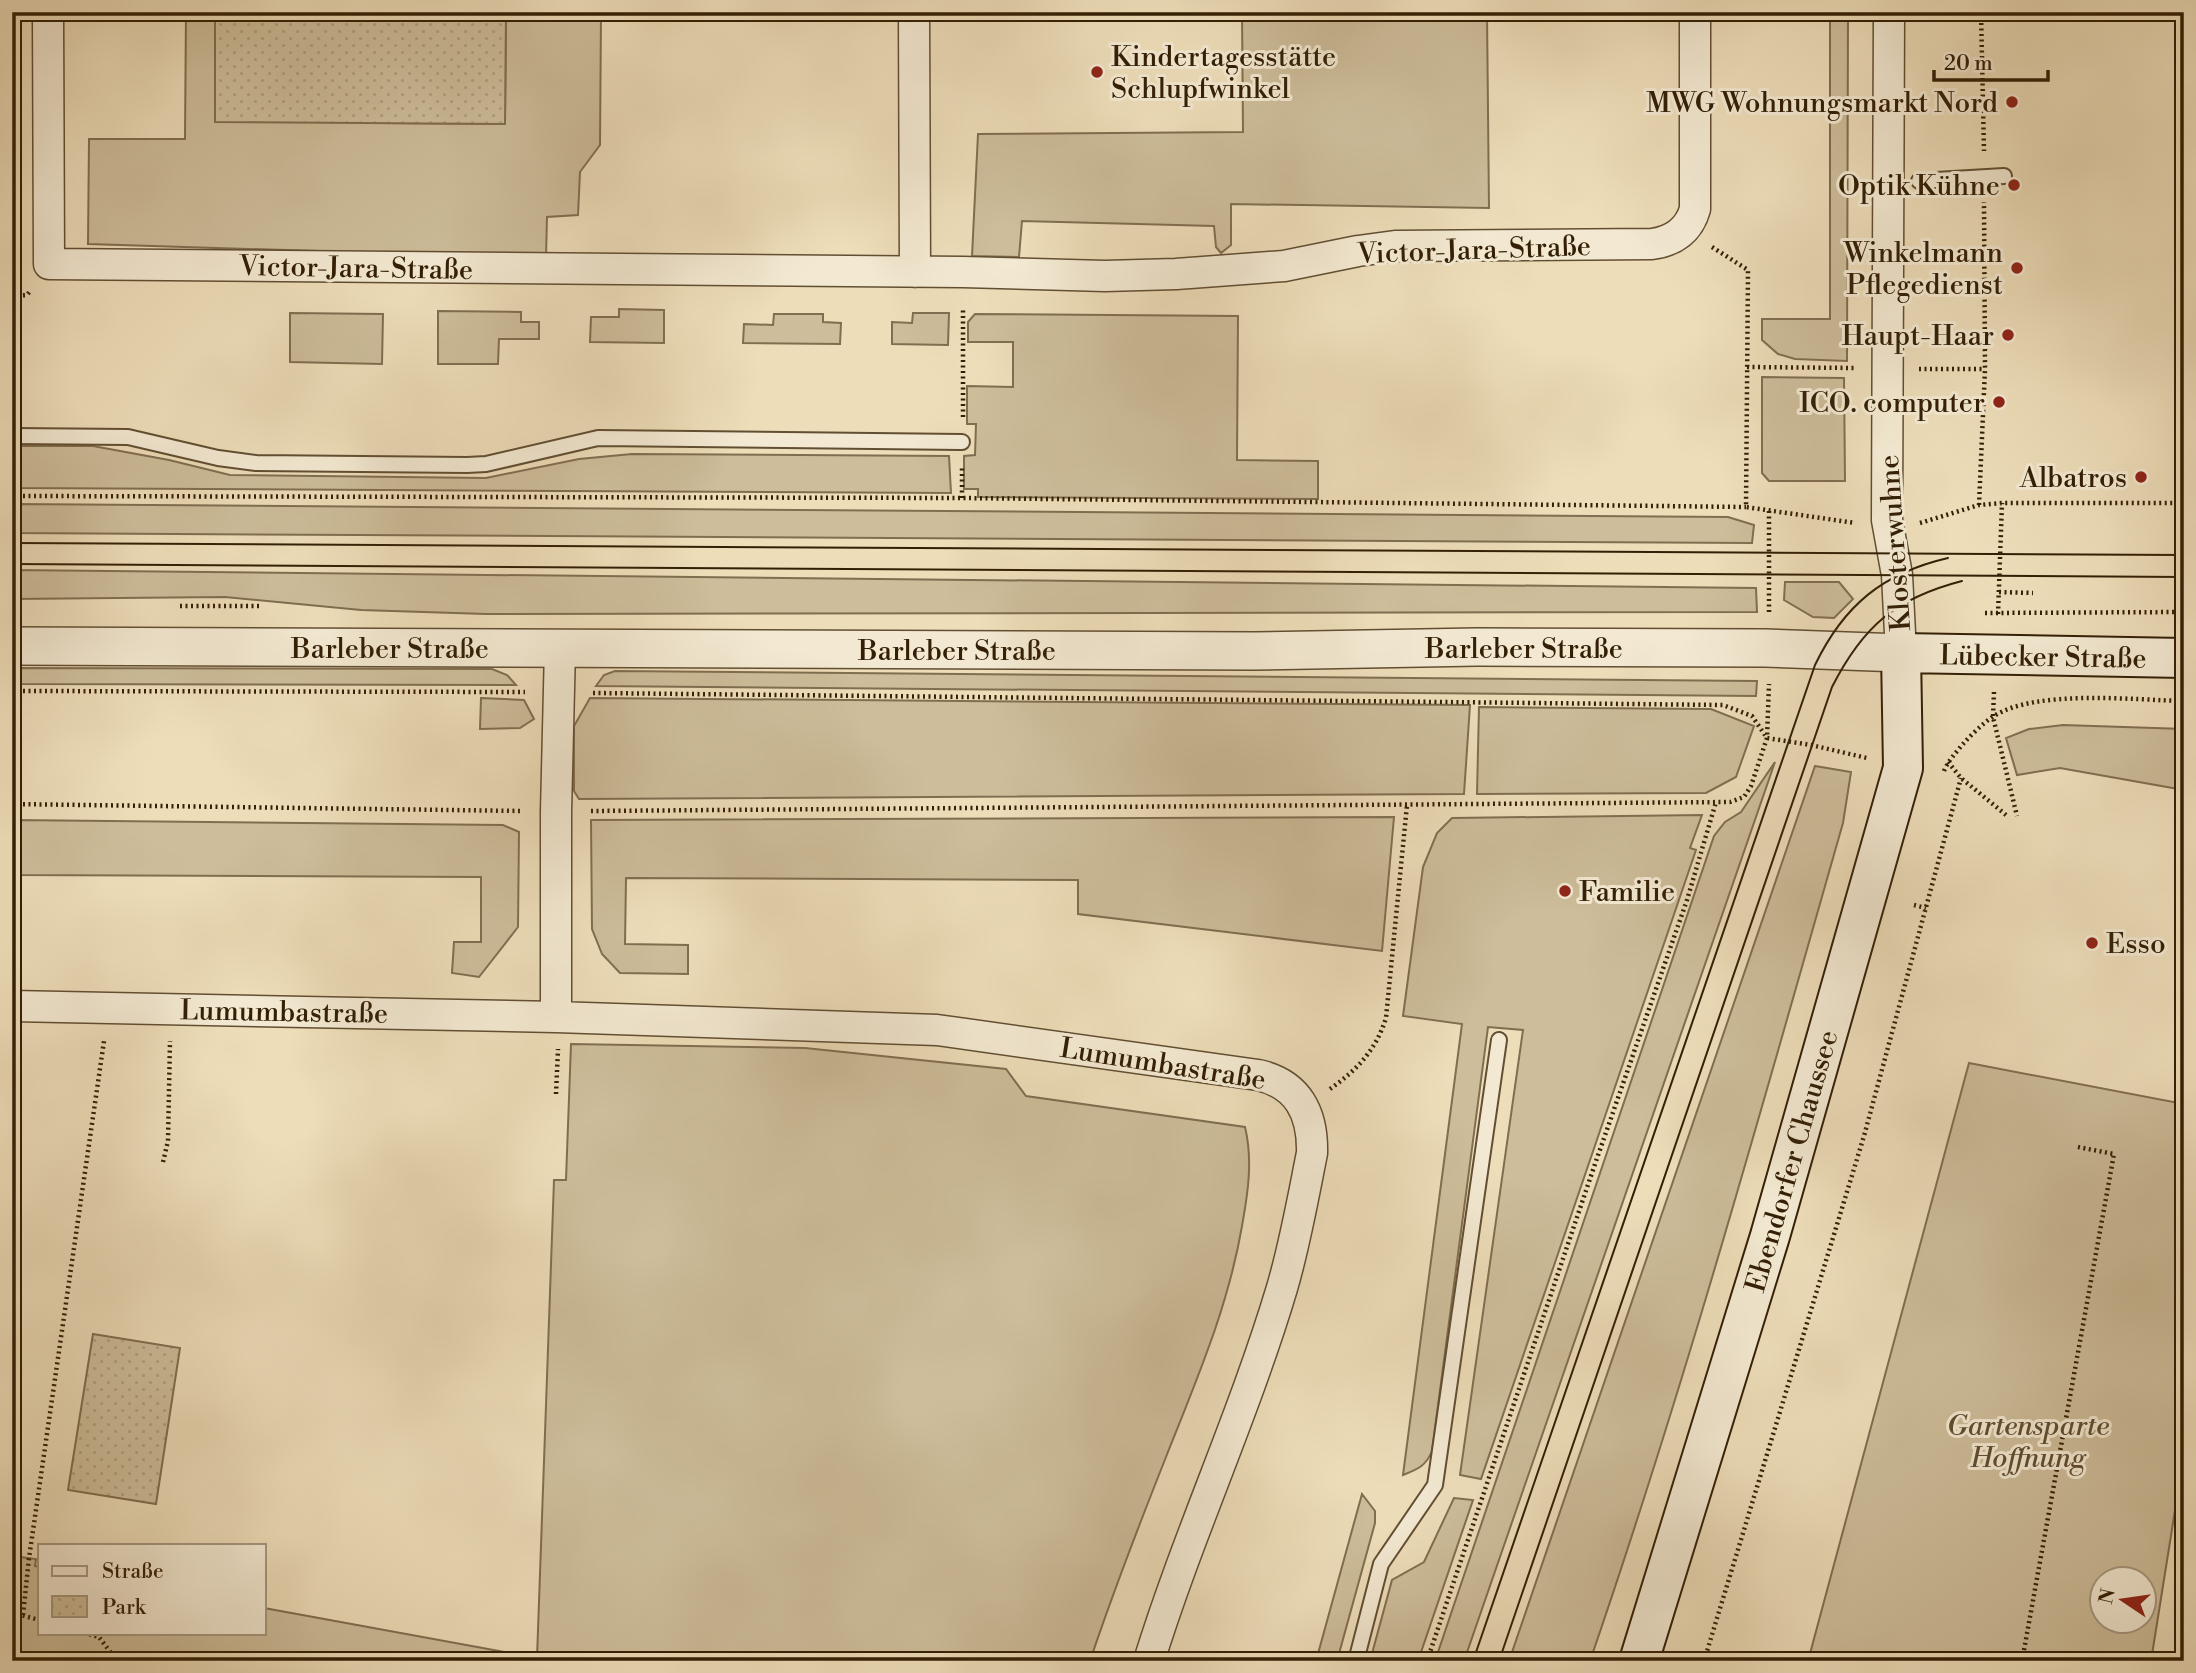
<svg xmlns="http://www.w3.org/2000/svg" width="2196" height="1673" font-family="'Libre Bodoni',serif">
	<defs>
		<pattern id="park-dots" width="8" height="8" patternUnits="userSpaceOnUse" patternTransform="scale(1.75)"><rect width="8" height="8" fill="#cdbd9a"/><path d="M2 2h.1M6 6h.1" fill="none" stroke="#b0a283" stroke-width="1.8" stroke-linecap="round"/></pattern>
	</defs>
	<rect width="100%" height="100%" fill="#edddb9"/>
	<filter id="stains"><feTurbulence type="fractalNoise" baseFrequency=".00286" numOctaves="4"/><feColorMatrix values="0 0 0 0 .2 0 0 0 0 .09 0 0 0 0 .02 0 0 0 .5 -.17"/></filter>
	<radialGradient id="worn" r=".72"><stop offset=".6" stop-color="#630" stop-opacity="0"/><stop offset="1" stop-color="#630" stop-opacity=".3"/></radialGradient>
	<path fill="#cdbd9a" stroke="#806e50" stroke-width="2" fill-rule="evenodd" d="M 186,12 L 379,12 L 379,123 L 505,124 L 506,12 L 601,12 L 600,145 L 580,172 L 578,215 L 547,217 L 546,258 L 88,244 L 89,139 L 185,139 Z
		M 1242,12 L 1497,12 L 1487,13 L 1489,208 L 1231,204 L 1231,245 L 1221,253 L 1216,247 L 1214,226 L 1022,221 L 1019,257 L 972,256 L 978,134 L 1243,132 Z
		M 1830,12 L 1848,12 L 1847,361 L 1795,359 L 1778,354 L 1762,340 L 1762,319 L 1830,319 Z
		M 619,309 L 664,310 L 664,343 L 590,342 L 591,317 L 619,317 Z
		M 438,311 L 521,312 L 521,322 L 539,322 L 539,339 L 499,339 L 498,364 L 438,364 Z
		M 290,313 L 383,314 L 382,364 L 290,362 Z
		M 913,313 L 949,313 L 948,345 L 892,344 L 892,322 L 912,323 Z
		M 774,314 L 823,314 L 823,322 L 841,323 L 840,344 L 743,343 L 744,324 L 773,325 Z
		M 975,314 L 1238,316 L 1237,460 L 1318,461 L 1318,499 L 978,497 L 978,489 L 964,489 L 964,456 L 975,455 L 976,424 L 967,424 L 967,386 L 1013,387 L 1013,342 L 968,342 L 968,322 Z
		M 1762,377 L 1844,378 L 1845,481 L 1769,481 L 1762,473 Z
		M 12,446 L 93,446 L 169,460 L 230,475 L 486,478 L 579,459 L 632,454 L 949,456 L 951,493 L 12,488 Z
		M 12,504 L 1728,517 L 1754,525 L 1752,543 L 12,533 Z
		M 12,570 L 1756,588 L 1757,612 L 486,614 L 361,610 L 225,597 L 12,599 Z
		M 1785,582 L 1839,582 L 1853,599 L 1834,618 L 1813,617 L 1784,600 Z
		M 12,668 L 492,669 L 507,675 L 516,685 L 12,684 Z
		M 615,671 L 1757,681 L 1756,696 L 596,686 L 604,675 Z
		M 481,698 L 524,700 L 534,719 L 520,728 L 480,729 Z
		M 590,698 L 1470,705 L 1464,794 L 579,799 L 574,791 L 574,726 Z
		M 1479,707 L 1711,709 L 1754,726 L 1736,777 L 1706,793 L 1477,794 Z
		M 2063,725 L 2184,729 L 2184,790 L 2060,768 L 2017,775 L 2006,738 L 2029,729 Z
		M 1775,762 L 1464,1661 L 1435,1661 L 1714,836 L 1725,822 L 1741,812 Z
		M 1815,766 L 1851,772 L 1843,823 C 1763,1103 1685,1385 1590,1661 L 1509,1661 Z
		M 1702,815 L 1690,848 L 1696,850 L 1481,1479 L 1460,1475 L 1523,1030 L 1488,1027 L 1432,1451 C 1426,1466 1418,1469 1403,1475 L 1462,1024 L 1403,1016 L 1423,867 L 1437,833 L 1452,818 Z
		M 1394,817 L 1382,951 L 1078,914 L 1078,880 L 626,878 L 625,944 L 688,945 L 688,974 L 620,973 L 602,954 L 592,929 L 591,820 Z
		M 12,820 L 503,825 L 519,832 L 518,927 L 479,977 L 452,973 L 454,942 L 481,942 L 481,877 L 12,875 Z
		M 571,1044 L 805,1048 L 1006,1069 L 1026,1096 L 1245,1127 C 1253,1160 1248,1193 1242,1226 C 1228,1308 1196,1381 1166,1457 C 1139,1525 1113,1592 1090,1661 L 12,1661 L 12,1556 L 36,1559 L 35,1566 L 40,1567 L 40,1633 L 264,1633 L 264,1608 L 537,1658 L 554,1180 L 566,1180 Z
		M 1969,1063 L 2184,1104 L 2184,1454 L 2151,1661 L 1808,1661 ZM 2102,1578 L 2144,1578 L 2144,1620 L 2102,1620 Z
		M 1362,1494 L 1375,1511 L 1375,1523 L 1337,1661 L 1316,1661 Z
		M 1454,1498 L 1473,1500 L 1418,1661 L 1370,1661 L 1392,1580 L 1424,1562 Z"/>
	<path fill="url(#park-dots)" stroke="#806e50" stroke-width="2" d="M 215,12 L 506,12 L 505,124 L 215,122 Z
		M 93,1334 L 180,1348 L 156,1504 L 68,1490 Z"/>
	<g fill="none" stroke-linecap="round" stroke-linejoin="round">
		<defs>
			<path id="service" d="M 1919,181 L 2004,176
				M 12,436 L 128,437 L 218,458 L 256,463 L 467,465 L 486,464 L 598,438 L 962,442
				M 1356,1661 L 1381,1564 L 1435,1485 L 1499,1040"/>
			<path id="minor" d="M 48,12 L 49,264 L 963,272 L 1105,276 L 1176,274 L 1284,266 L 1358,251 L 1395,246 L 1652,244 C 1674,241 1689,230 1695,209 L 1695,12
				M 914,12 L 915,272
				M 1889,12 L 1887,520 L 1897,575 L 1901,653
				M 12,1006 L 556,1017 L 937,1030 L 1258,1075 C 1298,1084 1313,1113 1312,1153 C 1303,1198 1295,1244 1282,1288 C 1244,1415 1188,1535 1149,1661
				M 556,1017 L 556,812 L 560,648"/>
			<path id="tertiary" d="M 12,646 L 1254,651 L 1477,647 L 1765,648 L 1901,653"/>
			<path id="secondary" d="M 1639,1661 L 1770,1236 L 1903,768 L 1901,653 L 2184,658"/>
		</defs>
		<use href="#service" stroke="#624e32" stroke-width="18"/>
		<use href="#minor" stroke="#624e32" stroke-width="33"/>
		<use href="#tertiary" stroke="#624e32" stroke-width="40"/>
		<use href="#secondary" stroke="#331f05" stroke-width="42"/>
		<path stroke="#331f05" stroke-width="4.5" stroke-dasharray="2 3.5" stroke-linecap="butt" d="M 1981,12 L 1984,151
			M 1712,247 L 1748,270 L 1746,507 L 1855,523
			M 12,296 L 27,295 L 30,291
			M 1747,367 L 1854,368
			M 1919,369 L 1985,369
			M 963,417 L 963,307
			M 12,496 L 962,498 L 1746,507
			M 962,498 L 962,468
			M 1979,505 L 1985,369 L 1984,202
			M 1769,511 L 1769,612
			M 1920,523 L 1979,505 L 2002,503 L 2184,503
			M 1999,592 L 2033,593
			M 180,606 L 259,606
			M 1985,613 L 2184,612
			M 1998,614 L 2002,503
			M 12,691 L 525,692
			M 1994,692 L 1993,717 L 2017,816
			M 593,693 L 1723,705 L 1752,716 L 1767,738 L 1811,745 L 1867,758
			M 1948,762 L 1961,778 L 2006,815
			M 1944,771 C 1948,761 1955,754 1962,745 C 1971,735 1982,724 1994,716 C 2037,689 2133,700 2184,701
			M 12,804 L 522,811
			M 591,811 L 1730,802 L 1744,797 L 1751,786 L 1767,738 L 1769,684
			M 1914,905 L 1926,908
			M 1330,1089 C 1357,1070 1376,1050 1386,1018 L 1407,805
			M 556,1094 L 558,1049
			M 163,1162 L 168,1141 L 170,1041
			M 12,1613 L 40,1620
			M 23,1615 L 29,1558 L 104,1041
			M 84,1633 L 99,1637 L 117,1661
			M 1427,1661 L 1595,1164 L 1687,900 L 1716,802
			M 1704,1661 L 1864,1136 L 1961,778
			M 2022,1661 L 2114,1154 L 2078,1147"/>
		<use href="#service" stroke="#f3e9d2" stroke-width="14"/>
		<use href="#minor" stroke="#f3e9d2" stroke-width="30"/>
		<use href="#tertiary" stroke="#f3e9d2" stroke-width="37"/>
		<use href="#secondary" stroke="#f3e9d2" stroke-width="38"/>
		<path stroke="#331f05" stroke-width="2" d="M 12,543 L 2184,555
			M 12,564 L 2184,577
			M 1473,1661 L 1815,665 C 1844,605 1883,573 1948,558
			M 1499,1661 L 1832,687 C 1863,626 1896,598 1962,581"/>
	</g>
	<g fill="#8f2418" stroke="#f3e9d2" stroke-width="2.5">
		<circle cx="1097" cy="72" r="7"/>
		<circle cx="2012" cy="102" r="7"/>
		<circle cx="2014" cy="185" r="7"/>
		<circle cx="2017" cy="268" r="7"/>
		<circle cx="2008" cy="335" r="7"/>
		<circle cx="1999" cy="402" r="7"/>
		<circle cx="2141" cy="477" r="7"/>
		<circle cx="1565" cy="891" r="7"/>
		<circle cx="2092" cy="943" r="7"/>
	</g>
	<g text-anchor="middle" stroke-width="6" stroke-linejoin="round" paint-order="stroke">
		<g font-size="28" fill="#331f05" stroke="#f3e9d2" text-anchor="end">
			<text x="1111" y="66" text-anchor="start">Kindertagesstätte<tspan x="1111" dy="32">Schlupfwinkel</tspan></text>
			<text x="1998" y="112">MWG Wohnungsmarkt Nord</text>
			<text x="2000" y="195">Optik Kühne</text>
			<text x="2003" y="262">Winkelmann<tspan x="2003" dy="32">Pflegedienst</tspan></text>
			<text x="1994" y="345">Haupt-Haar</text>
			<text x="1985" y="412">ICO. computer</text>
			<text x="2127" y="487">Albatros</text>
			<text x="1579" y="901" text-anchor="start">Familie</text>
			<text x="2106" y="953" text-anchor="start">Esso</text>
		</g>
		<g font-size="28" fill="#331f05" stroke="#f3e9d2">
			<text transform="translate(1474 249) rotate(-2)" y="10">Victor-Jara-Straße</text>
			<text transform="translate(356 267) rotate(1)" y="10">Victor-Jara-Straße</text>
			<text transform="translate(1894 543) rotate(-94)" y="10">Klosterwuhne</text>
			<text x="390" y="658">Barleber Straße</text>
			<text x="1524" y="658">Barleber Straße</text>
			<text x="957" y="660">Barleber Straße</text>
			<text transform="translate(2043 656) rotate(1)" y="10">Lübecker Straße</text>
			<text transform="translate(284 1011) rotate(1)" y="10">Lumumbastraße</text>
			<text transform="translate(1163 1063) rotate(9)" y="10">Lumumbastraße</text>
			<text transform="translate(1791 1161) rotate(-74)" y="10">Ebendorfer Chaussee</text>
		</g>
		<g font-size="28" font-style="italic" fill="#614e32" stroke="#f3e9d2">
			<text x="2028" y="1435">Gartensparte<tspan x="2028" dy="32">Hoffnung</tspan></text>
		</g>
	</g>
	<rect width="2196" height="1673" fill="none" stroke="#edddb9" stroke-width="42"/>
	<rect x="14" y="14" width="2168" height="1645" fill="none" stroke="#331f05" stroke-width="3.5"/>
	<rect x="21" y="21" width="2154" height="1631" fill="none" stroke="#331f05" stroke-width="2"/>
	<rect x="38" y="1544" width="228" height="91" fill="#f3e9d2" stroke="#a69880" stroke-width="2"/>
	<rect x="52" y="1566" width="35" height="10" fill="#f3e9d2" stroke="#a69880" stroke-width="2"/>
	<text x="102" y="1578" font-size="21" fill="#331f05">Straße</text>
	<rect x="52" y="1596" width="35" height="21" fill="url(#park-dots)" stroke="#a69880" stroke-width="2"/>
	<text x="102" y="1614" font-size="21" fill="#331f05">Park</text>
	<g transform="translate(2123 1600) rotate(283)"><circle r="33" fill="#f3e9d2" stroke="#a69880" stroke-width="2"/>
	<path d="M0-5L12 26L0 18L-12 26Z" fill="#8f2418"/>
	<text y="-10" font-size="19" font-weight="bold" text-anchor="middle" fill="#331f05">N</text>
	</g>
	<path d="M1934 70v10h114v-10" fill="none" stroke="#331f05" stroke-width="3.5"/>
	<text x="1944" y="70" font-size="21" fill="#331f05" stroke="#f3e9d2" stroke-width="5" paint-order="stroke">20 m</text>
	<rect width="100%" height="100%" filter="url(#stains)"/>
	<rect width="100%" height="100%" fill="url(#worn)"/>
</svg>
